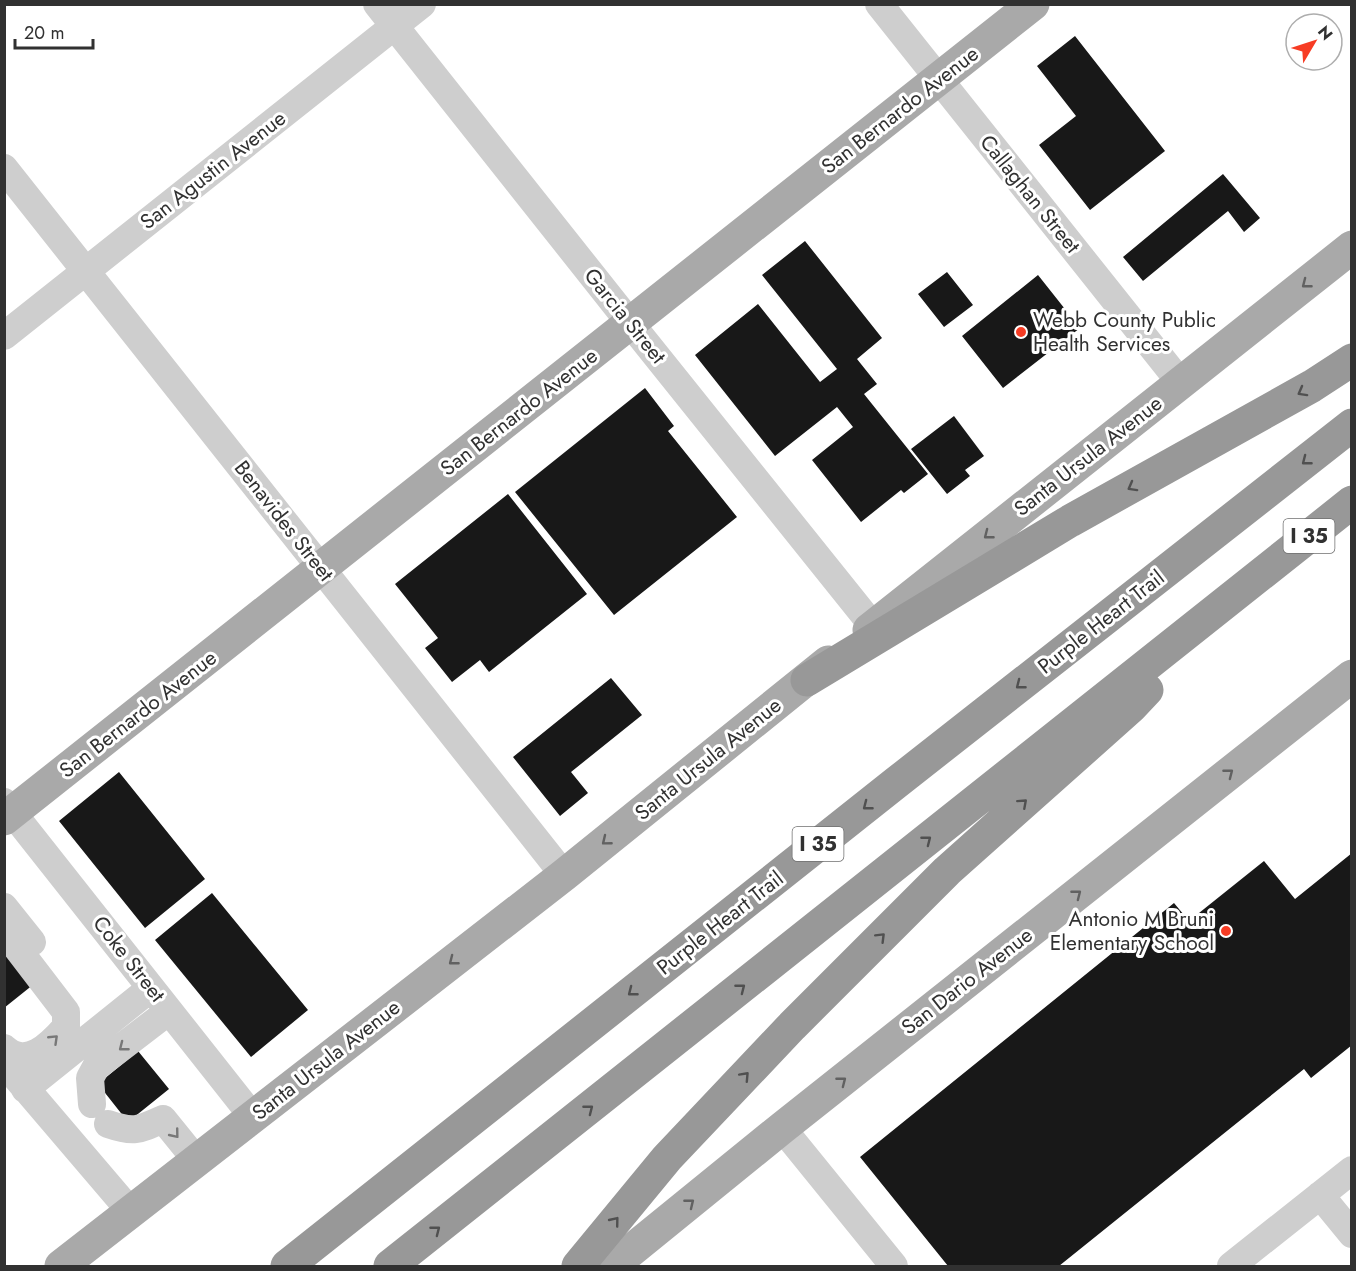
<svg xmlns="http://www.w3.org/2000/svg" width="1356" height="1271" font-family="Jost,sans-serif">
	<rect width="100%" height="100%" fill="#fff"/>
	<path fill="#181818" d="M 1075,36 L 1165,151 L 1090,210 L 1039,145 L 1076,116 L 1037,66 Z
		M 1223,174 L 1260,218 L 1244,232 L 1228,211 L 1143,281 L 1123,257 Z
		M 805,241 L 882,338 L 857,359 L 877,384 L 864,394 L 928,474 L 904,493 L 901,490 L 861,522 L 812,460 L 853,427 L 837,407 L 775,456 L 695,355 L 758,304 L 820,382 L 837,369 L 762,275 Z
		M 947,272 L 973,305 L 944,327 L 918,294 Z
		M 1038,275 L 1080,328 L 1003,388 L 962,336 Z
		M 645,388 L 674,426 L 668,431 L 737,517 L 614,615 L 515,492 Z
		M 954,416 L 984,456 L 965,470 L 970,476 L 947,494 L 911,449 Z
		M 508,494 L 587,594 L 489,672 L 480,660 L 452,682 L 425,648 L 438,638 L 395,584 Z
		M 611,678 L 642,715 L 571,772 L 588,793 L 560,816 L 513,757 Z
		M 119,772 L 205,879 L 145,928 L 59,821 Z
		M 1352,853 L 1352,1045 L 1311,1078 L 1304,1069 L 1059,1266 L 1049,1266 L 1048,1265 L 1045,1266 L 948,1266 L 860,1157 L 1174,903 L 1189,921 L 1264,861 L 1295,899 Z
		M 212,893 L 308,1010 L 251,1057 L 155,940 Z
		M 4,947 L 34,984 L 4,1008 Z
		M 138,1051 L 169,1089 L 128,1122 L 98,1084 Z"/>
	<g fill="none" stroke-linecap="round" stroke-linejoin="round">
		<path stroke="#cecece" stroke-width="28" d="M 377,4 L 630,323 L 873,626
			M 879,4 L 1180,382
			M 4,168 L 564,875
			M 4,336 L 422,4
			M 4,802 L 253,1117
			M 4,907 L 32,942
			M 4,931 L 66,1012 L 66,1027 C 50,1045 27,1069 4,1048
			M 4,1063 L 131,1212
			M 25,1089 L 151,988
			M 92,1104 L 90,1078 L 96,1067 L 169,1011
			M 108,1124 C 134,1133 139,1130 163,1119 L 197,1161
			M 782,1128 L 894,1266
			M 1320,1195 L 1352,1234
			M 1231,1266 L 1352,1170"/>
		<path stroke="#a9a9a9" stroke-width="33" d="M 869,630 L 1352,247
			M 4,819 L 1033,4
			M 61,1266 L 564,875 L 828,662
			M 612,1266 L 782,1128 L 1352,676"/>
		<path stroke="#989898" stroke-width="33" d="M 807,680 L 1070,521 L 1312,386 L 1352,360
			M 287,1266 L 897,782 L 1352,425
			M 390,1266 L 1352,502
			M 578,1266 L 667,1158 L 792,1026 L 947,871 L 1131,707 L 1147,690"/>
	</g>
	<defs><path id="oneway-chevron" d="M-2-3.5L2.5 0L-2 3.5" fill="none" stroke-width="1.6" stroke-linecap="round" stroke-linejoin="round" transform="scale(1.5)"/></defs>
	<g stroke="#616161">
		<use href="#oneway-chevron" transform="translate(1306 284) rotate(142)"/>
		<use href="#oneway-chevron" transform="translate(988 535) rotate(142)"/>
		<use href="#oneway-chevron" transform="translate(1229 773) rotate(-38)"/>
		<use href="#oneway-chevron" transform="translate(606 841) rotate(141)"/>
		<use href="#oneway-chevron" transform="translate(1077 894) rotate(-38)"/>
		<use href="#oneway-chevron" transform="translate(453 961) rotate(142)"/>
		<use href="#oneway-chevron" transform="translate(842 1081) rotate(-38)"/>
		<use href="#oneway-chevron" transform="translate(690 1203) rotate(-39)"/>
	</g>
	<g stroke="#505050">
		<use href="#oneway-chevron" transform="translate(1302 392) rotate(151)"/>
		<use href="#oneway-chevron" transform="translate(1306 461) rotate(142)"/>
		<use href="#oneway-chevron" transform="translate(1132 487) rotate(151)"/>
		<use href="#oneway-chevron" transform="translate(1020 685) rotate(142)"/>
		<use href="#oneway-chevron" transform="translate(1023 803) rotate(-42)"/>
		<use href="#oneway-chevron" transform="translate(867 806) rotate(142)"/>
		<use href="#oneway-chevron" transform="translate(927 840) rotate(-38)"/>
		<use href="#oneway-chevron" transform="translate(881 937) rotate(-45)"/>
		<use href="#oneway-chevron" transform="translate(741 988) rotate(-38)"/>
		<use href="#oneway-chevron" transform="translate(632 992) rotate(142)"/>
		<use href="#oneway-chevron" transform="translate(745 1076) rotate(-47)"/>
		<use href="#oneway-chevron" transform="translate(589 1109) rotate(-38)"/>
		<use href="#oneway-chevron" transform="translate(615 1221) rotate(-51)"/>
		<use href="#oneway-chevron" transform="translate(436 1230) rotate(-38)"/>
	</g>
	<g stroke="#787878">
		<use href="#oneway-chevron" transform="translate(54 1039) rotate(-44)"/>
		<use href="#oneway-chevron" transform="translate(123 1047) rotate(142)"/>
		<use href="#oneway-chevron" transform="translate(175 1134) rotate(51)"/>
	</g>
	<g fill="#f73c24" stroke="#fff" stroke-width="2">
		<circle cx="1021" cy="332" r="6"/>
		<circle cx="1226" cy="931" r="6"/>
	</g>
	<g text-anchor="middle" stroke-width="6" stroke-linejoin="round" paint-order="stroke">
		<g fill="#fff" stroke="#6f6f6f" stroke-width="1.5">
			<rect x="1283.5" y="519" width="51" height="34" rx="4.5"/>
			<rect x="792.5" y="827" width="51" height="34" rx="4.5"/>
		</g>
		<g font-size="20" font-weight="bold" fill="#313131">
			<text x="1309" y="543">I 35</text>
			<text x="818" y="851">I 35</text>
		</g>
		<g font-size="21" fill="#313131" stroke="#fff">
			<text transform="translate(900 110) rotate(-38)" y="7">San Bernardo Avenue</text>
			<text transform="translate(213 170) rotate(-38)" y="7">San Agustin Avenue</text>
			<text transform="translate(1030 194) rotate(51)" y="7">Callaghan Street</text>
			<text transform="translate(625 316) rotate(51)" y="7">Garcia Street</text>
			<text transform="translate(519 412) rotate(-38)" y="7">San Bernardo Avenue</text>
			<text transform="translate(1088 456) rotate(-38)" y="7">Santa Ursula Avenue</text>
			<text transform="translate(284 521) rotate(52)" y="7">Benavides Street</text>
			<text transform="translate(1101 622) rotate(-38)" y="7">Purple Heart Trail</text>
			<text transform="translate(138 714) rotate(-38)" y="7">San Bernardo Avenue</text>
			<text transform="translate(708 759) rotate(-39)" y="7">Santa Ursula Avenue</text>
			<text transform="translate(720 923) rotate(-38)" y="7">Purple Heart Trail</text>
			<text transform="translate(129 959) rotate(52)" y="7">Coke Street</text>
			<text transform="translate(967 981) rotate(-38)" y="7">San Dario Avenue</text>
			<text transform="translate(326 1060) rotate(-38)" y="7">Santa Ursula Avenue</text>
		</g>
		<g font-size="21" fill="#313131" stroke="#fff" text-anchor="start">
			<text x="1033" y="327">Webb County Public<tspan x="1033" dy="24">Health Services</tspan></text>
			<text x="1214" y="926" text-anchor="end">Antonio M Bruni<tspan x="1214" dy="24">Elementary School</tspan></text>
		</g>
	</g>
	<rect width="1356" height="1271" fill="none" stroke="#313131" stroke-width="12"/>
	<g transform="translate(1314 42) rotate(51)"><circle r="28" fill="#ffffff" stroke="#adadad" stroke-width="1.5"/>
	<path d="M0-4.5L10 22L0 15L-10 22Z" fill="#f73c24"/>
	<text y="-9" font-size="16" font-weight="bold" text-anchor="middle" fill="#313131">N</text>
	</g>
	<path d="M15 39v9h78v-9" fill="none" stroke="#313131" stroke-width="3"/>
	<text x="24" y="39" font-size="18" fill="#313131" stroke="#ffffff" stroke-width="4.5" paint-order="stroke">20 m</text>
</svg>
